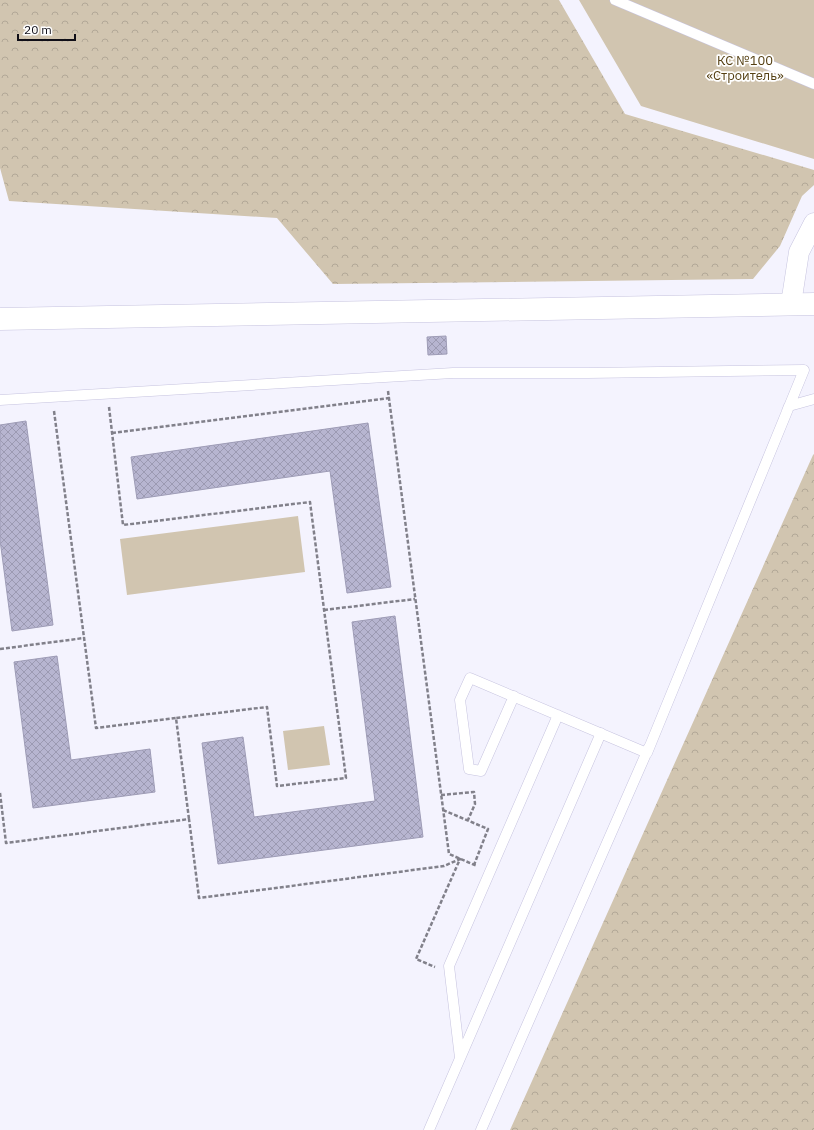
<svg xmlns="http://www.w3.org/2000/svg" width="814" height="1130" font-family="'IBM Plex Sans',sans-serif">
	<defs>
		<pattern id="forest-crowns" width="20" height="18" patternUnits="userSpaceOnUse"><rect width="20" height="18" fill="#d1c5b0"/><path d="M2 6a3 3 0 1 1 6 0M12 15a3 3 0 1 1 6 0" fill="none" stroke="#b2a897"/></pattern>
		<pattern id="building-cross-hatch" width="8" height="8" patternUnits="userSpaceOnUse"><rect width="8" height="8" fill="#b7b5d0"/><path d="M0 0l8 8M0 8l8-8" fill="none" stroke="#9c9ab2"/></pattern>
	</defs>
	<rect width="100%" height="100%" fill="#f4f3fe"/>
	<path fill="url(#forest-crowns)" d="M 0,0 L 559,0 L 625,114 L 814,170 L 814,185 L 802,196 L 780,246 L 753,279 L 333,284 L 277,218 L 9,201 L 0,168 Z
		M 814,454 L 814,1130 L 510,1130 L 813,455 Z"/>
	<path fill="#d1c5b0" d="M 579,0 L 814,0 L 814,159 L 641,106 Z
		M 298,516 L 305,572 L 127,595 L 120,539 Z
		M 324,726 L 330,765 L 288,770 L 283,731 Z"/>
	<path fill="url(#building-cross-hatch)" stroke="#9e9cb6" d="M 446,336 L 447,354 L 428,355 L 427,337 Z
		M 26,421 L 53,625 L 12,631 L 0,540 L 0,425 Z
		M 368,423 L 391,587 L 347,593 L 330,471 L 137,499 L 131,457 Z
		M 395,616 L 423,837 L 218,864 L 202,743 L 243,737 L 254,817 L 375,801 L 352,622 Z
		M 57,656 L 71,760 L 150,749 L 155,792 L 33,808 L 14,662 Z"/>
	<g fill="none" stroke-linecap="round" stroke-linejoin="round">
		<defs>
			<path id="lane" d="M 615,0 L 814,84
				M 0,400 L 453,373 L 588,373 L 804,370 L 647,753 L 470,678 L 460,700 L 469,769 L 481,771 L 514,696
				M 787,411 L 789,406 L 814,399
				M 460,1058 L 449,966 L 558,715
				M 429,1130 L 601,733
				M 481,1130 L 649,747"/>
			<path id="street" d="M 791,304 L 799,252 L 814,223"/>
			<path id="secondary" d="M 0,319 L 814,304"/>
		</defs>
		<use href="#lane" stroke="#c6c3df" stroke-width="11"/>
		<use href="#street" stroke="#c6c3df" stroke-width="21"/>
		<use href="#secondary" stroke="#c6c3df" stroke-width="23"/>
		<path stroke="#81808a" stroke-width="2.5" stroke-dasharray="4 2" stroke-linecap="butt" d="M 388,391 L 449,854 L 477,866
			M 109,407 L 123,525 L 310,502 L 346,778 L 277,786 L 267,707 L 176,718
			M 54,411 L 96,728 L 176,718 L 189,819
			M 112,433 L 389,398
			M 324,610 L 415,599
			M 0,649 L 84,638
			M 0,793 L 6,843 L 189,819 L 199,898 L 444,866 L 460,859 L 416,959 L 435,967
			M 441,795 L 474,792 L 475,804 L 468,820
			M 443,810 L 488,829 L 474,865"/>
		<use href="#lane" stroke="#fff" stroke-width="10"/>
		<use href="#street" stroke="#fff" stroke-width="20"/>
		<use href="#secondary" stroke="#fff" stroke-width="22"/>
	</g>
	<g text-anchor="middle" stroke-width="3.5" stroke-linejoin="round" paint-order="stroke">
		<g font-size="13" fill="#543f12" stroke="#fff">
			<text x="745" y="65">КС №100<tspan x="745" dy="15">«Строитель»</tspan></text>
		</g>
	</g>
	<path d="M18 34v6h57v-6" fill="none" stroke="#0f0e17" stroke-width="2"/>
	<text x="24" y="34" font-size="12" fill="#0f0e17" stroke="#ffffff" stroke-width="3" paint-order="stroke">20 m</text>
</svg>
